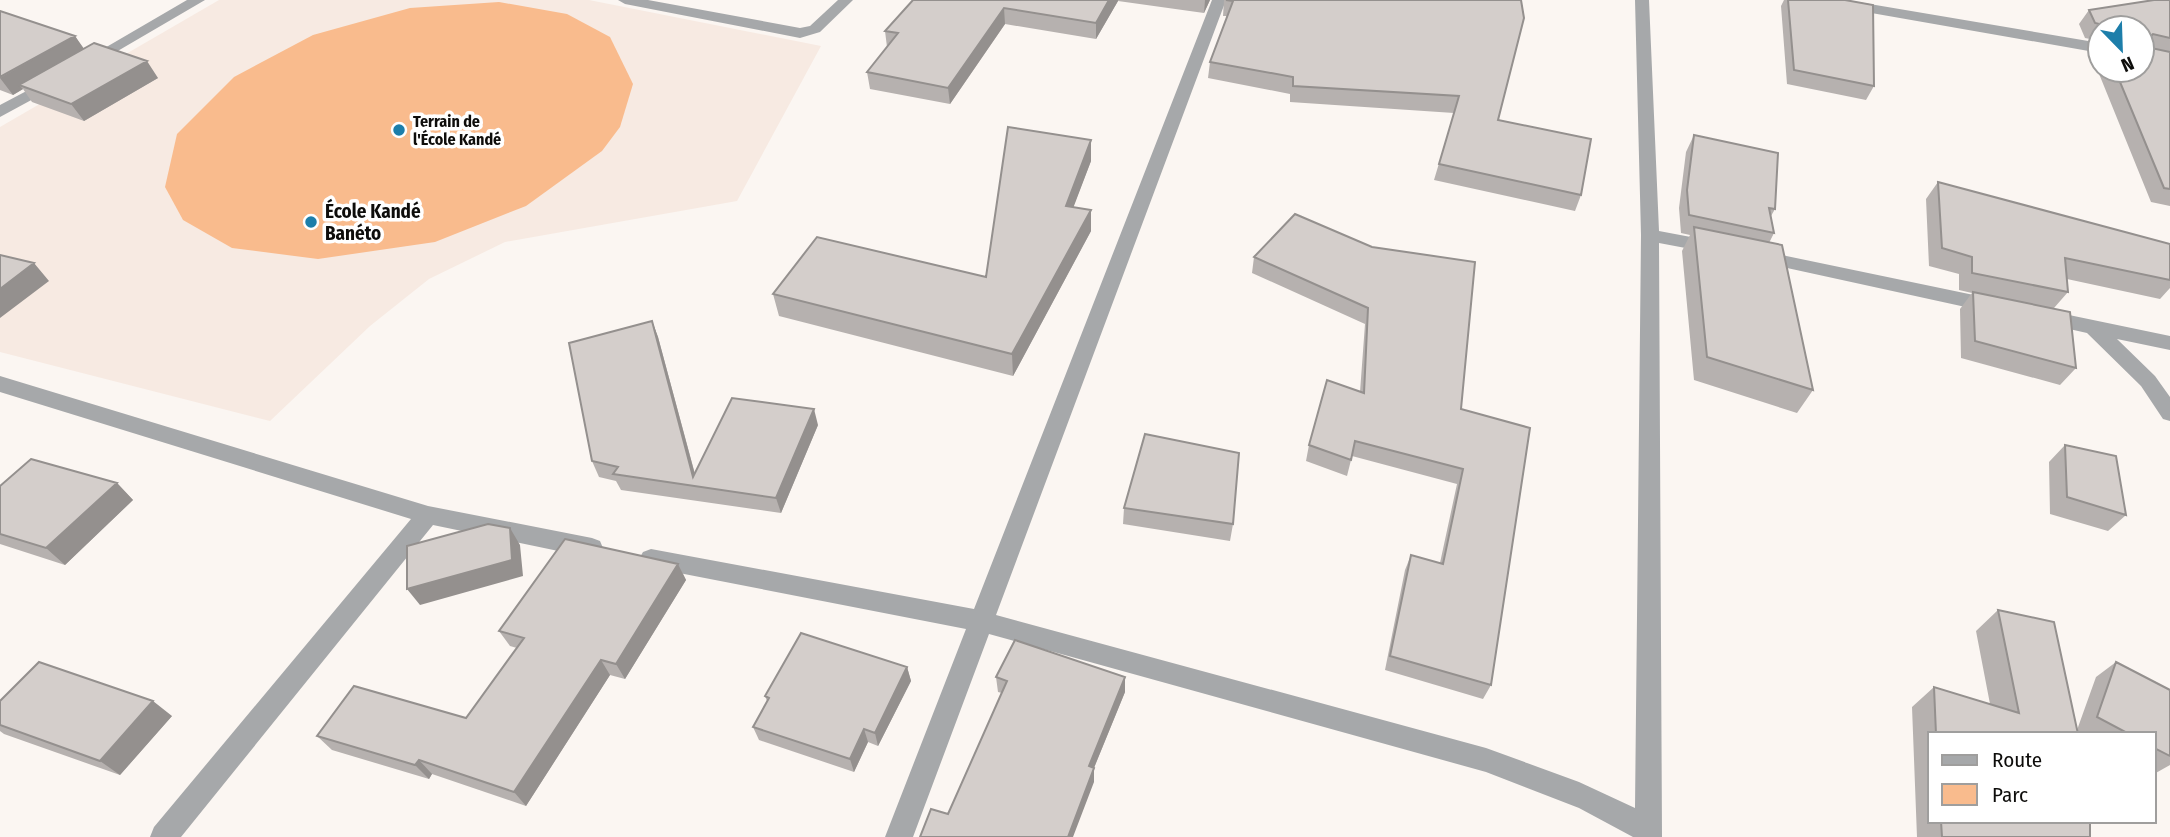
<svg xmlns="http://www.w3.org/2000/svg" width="2170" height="837" font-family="'Fira Sans Condensed',sans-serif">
	<rect width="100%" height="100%" fill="#fbf6f2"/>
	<path fill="#f7eae2" d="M 219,0 L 589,0 L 821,46 L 737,201 L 505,242 L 429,279 L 370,326 L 270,421 L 0,352 L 0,127 Z"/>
	<path fill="#f9bb8d" d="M 499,2 L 567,14 L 610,37 L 633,84 L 620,127 L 602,151 L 526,206 L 435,242 L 318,259 L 232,248 L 183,220 L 165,187 L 177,134 L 234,77 L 313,35 L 410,8 Z"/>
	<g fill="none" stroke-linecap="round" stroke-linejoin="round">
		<path fill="#a6a8aa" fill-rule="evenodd" d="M 187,0 L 205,0 L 92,66 L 87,68 L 79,63 Z
			M 618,0 L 648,0 L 800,28 L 810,26 L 838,0 L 853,0 L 820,32 L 800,38 L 625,4 Z
			M 1212,0 L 1226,0 L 996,615 L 1486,748 L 1579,782 L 1635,808 L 1641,235 L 1635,0 L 1649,0 L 1659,231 L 1712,241 L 1721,247 L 1712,253 L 1659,243 L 1662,837 L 1633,837 L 1579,808 L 1486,772 L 989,634 L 913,837 L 885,837 L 966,629 L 643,566 L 639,559 L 643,552 L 651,549 L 974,609 Z
			M 1813,0 L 1846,0 L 2100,43 L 2100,53 L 1820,4 Z
			M 53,77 L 59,79 L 61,82 L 59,85 L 0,117 L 0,105 Z
			M 1758,250 L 1993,299 L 2000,301 L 2003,306 L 2000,311 L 1993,313 L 1751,260 L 1749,256 L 1751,252 Z
			M 2045,310 L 2170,336 L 2170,350 L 2117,339 L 2155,376 L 2170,397 L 2170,421 L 2163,419 L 2141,386 L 2087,333 L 2038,322 L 2035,317 L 2038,312 Z
			M 0,376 L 428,506 L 592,538 L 600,541 L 603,548 L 600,555 L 592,558 L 433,525 L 181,837 L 150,837 L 154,827 L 411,519 L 0,392 Z"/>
	</g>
	<path fill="#b6b1af" d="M 913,0 L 1210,0 L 1204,13 L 1118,1 L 1096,39 L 1005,24 L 950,104 L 870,89 L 867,72 L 887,47 L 885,31 Z
		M 1224,0 L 1521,0 L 1498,120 L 1581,195 L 1575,211 L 1434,180 L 1454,113 L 1290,102 L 1290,94 L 1208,78 L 1210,62 L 1227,16 L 1223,16 Z
		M 1784,0 L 1845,0 L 1874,86 L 1866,100 L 1787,84 L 1781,6 Z
		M 2170,0 L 2170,206 L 2151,202 L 2091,54 L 2100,42 L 2100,70 L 2142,70 L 2142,28 L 2100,28 L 2100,41 L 2085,38 L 2079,24 L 2089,10 Z
		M 0,11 L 75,36 L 83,49 L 158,78 L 84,121 L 32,102 L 23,89 L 13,95 L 0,90 Z
		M 1694,135 L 1775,209 L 1771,216 L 1774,233 L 1769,243 L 1813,390 L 1797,413 L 1694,380 L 1682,251 L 1690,235 L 1681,233 L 1679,208 L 1686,152 Z
		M 1091,140 L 1091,161 L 1073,207 L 1091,231 L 1013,376 L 779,316 L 773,294 L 986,277 Z
		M 1938,182 L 2170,244 L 2170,288 L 2160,299 L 2067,279 L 2068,292 L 2054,308 L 2076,368 L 2060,385 L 1961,358 L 1960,309 L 1972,293 L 1959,290 L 1959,274 L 1929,266 L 1926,199 Z
		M 1295,214 L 1461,409 L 1491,685 L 1483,699 L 1385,670 L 1405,570 L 1411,555 L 1440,563 L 1457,484 L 1352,456 L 1347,476 L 1306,461 L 1309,445 L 1360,392 L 1365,324 L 1252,273 L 1254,257 Z
		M 652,321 L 658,337 L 695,474 L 818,425 L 781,513 L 621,490 L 616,481 L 599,477 L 592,461 Z
		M 2065,445 L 2126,515 L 2108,531 L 2050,514 L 2049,462 Z
		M 117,483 L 133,500 L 65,565 L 0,544 L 0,486 Z
		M 1124,508 L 1233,524 L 1230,541 L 1123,524 Z
		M 678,564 L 686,580 L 625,679 L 610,675 L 526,806 L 432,774 L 429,779 L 332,750 L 317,736 L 466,718 L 517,648 L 510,646 L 499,631 Z
		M 1998,610 L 2077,730 L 2096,677 L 2116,662 L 2170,690 L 2170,765 L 2154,774 L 2154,734 L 2081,734 L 2078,732 L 2078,734 L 1930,734 L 1930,821 L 2090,821 L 2090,837 L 1917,837 L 1912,707 L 1934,687 L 1990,704 L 1976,631 Z
		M 907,667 L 911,681 L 878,746 L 868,742 L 854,772 L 759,740 L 753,727 L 767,701 L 765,696 Z
		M 996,677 L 1125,677 L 1125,692 L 1094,768 L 1094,782 L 948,814 L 1002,693 L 998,692 Z
		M 0,701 L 172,716 L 120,775 L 4,734 L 0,731 Z"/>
	<path fill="#94908e" d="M 1109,0 L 1118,0 L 1118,1 L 1096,39 L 1096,23 Z
		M 1205,0 L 1210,0 L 1204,13 Z
		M 1004,8 L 1005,24 L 950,104 L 948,88 Z
		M 75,36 L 87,53 L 19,85 L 23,89 L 13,95 L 0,78 Z
		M 147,61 L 158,78 L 84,121 L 71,104 Z
		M 1091,140 L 1091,161 L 1066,227 L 1066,206 Z
		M 1091,210 L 1091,231 L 1013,376 L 1012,354 Z
		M 34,263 L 49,281 L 0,318 L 0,289 Z
		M 652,321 L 658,337 L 698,486 L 693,477 Z
		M 814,409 L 818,425 L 781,513 L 776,498 Z
		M 117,483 L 133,500 L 65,565 L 46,548 Z
		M 510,528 L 520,545 L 523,576 L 420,605 L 407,589 Z
		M 678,564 L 686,580 L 625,679 L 616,664 Z
		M 601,660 L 610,675 L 526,806 L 514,792 Z
		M 907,667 L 911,681 L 878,746 L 875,733 Z
		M 1125,677 L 1125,692 L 1089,780 L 1089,766 Z
		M 153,701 L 172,716 L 120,775 L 100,761 Z
		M 864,729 L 868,742 L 854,772 L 850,759 Z
		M 419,760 L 432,774 L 429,779 L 415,765 Z
		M 1094,768 L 1094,782 L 1073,837 L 1068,837 Z"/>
	<path fill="#d4cecb" stroke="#94908e" stroke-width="2" d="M 913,0 L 1109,0 L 1096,23 L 1004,8 L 948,88 L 867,72 L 898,33 L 885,31 Z
		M 1226,0 L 1521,0 L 1524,18 L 1498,120 L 1591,139 L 1581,195 L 1439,164 L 1459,96 L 1293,86 L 1293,77 L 1210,62 L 1233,1 Z
		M 1788,0 L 1845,0 L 1873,5 L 1874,86 L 1794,70 Z
		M 2154,0 L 2170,0 L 2170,38 L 2153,34 L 2150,37 L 2151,48 L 2170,52 L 2170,189 L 2164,188 L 2115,70 L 2142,70 L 2142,28 L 2112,28 L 2112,27 L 2095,23 L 2089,10 Z
		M 0,11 L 75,36 L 0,77 Z
		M 94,43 L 147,61 L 71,104 L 19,85 Z
		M 1008,127 L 1091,140 L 1066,206 L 1091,210 L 1012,354 L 773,294 L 817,237 L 986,277 Z
		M 1694,135 L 1778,153 L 1775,209 L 1769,208 L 1774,233 L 1689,215 L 1687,190 Z
		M 1938,182 L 2170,244 L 2170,280 L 2065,258 L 2068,292 L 1972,273 L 1972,257 L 1942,248 Z
		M 1295,214 L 1372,247 L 1475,262 L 1461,409 L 1530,428 L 1491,685 L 1390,656 L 1411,555 L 1443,564 L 1463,469 L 1355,441 L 1351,460 L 1309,445 L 1327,380 L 1364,393 L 1368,308 L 1254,257 Z
		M 1694,227 L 1782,245 L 1813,390 L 1707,357 Z
		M 0,255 L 34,263 L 0,289 Z
		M 1973,292 L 2070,312 L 2076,368 L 1975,341 Z
		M 652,321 L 693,477 L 732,398 L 814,409 L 776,498 L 613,474 L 618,467 L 592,461 L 569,343 Z
		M 1145,434 L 1239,453 L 1233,524 L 1124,508 Z
		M 2065,445 L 2116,456 L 2126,515 L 2067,497 Z
		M 31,459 L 117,483 L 46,548 L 0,534 L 0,486 Z
		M 488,524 L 510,528 L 512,560 L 407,589 L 407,546 Z
		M 565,539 L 678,564 L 616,664 L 601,660 L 514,792 L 419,760 L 415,765 L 317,736 L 354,686 L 466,718 L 524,638 L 499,631 Z
		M 1998,610 L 2054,622 L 2078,734 L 1936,734 L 1934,687 L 2019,713 Z
		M 801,633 L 907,667 L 875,733 L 864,729 L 850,759 L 753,727 L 769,698 L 765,696 Z
		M 1015,640 L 1125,677 L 1089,766 L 1094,768 L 1068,837 L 920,837 L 931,809 L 948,814 L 1007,681 L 996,677 Z
		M 39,662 L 153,701 L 100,761 L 0,725 L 0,701 Z
		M 2116,662 L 2170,690 L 2170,756 L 2154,748 L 2154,734 L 2129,734 L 2097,717 Z
		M 1941,821 L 2090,821 L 2090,837 L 1942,837 Z"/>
	<g fill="#1d7eaa" stroke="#fff" stroke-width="2.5">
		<circle cx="399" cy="130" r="7"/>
		<circle cx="311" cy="222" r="7"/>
	</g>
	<g text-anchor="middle" stroke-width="7" stroke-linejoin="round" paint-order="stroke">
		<g font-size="16" font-weight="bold" fill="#0e0d0b" stroke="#fff" text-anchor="start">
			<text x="413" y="127">Terrain de<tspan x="413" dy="18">l'École Kandé</tspan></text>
		</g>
		<g font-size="19" font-weight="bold" fill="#0e0d0b" stroke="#fff" text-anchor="start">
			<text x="325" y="218">École Kandé<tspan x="325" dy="22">Banéto</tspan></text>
		</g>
	</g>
	<rect x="1928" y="732" width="228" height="91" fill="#ffffff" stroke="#9f9e9d" stroke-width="2"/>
	<rect x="1942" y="755" width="35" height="10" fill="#a6a8aa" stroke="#9f9e9d" stroke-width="2"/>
	<text x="1992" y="767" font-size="21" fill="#0e0d0b">Route</text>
	<rect x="1942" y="784" width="35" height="21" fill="#f9bb8d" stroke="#9f9e9d" stroke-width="2"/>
	<text x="1992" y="802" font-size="21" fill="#0e0d0b">Parc</text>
	<g transform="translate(2121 49) rotate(157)"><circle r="33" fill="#ffffff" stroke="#9f9e9d" stroke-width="2"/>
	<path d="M0-5L12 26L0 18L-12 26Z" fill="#1d7eaa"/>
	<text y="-10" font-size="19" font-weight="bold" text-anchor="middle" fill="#0e0d0b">N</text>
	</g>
</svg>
